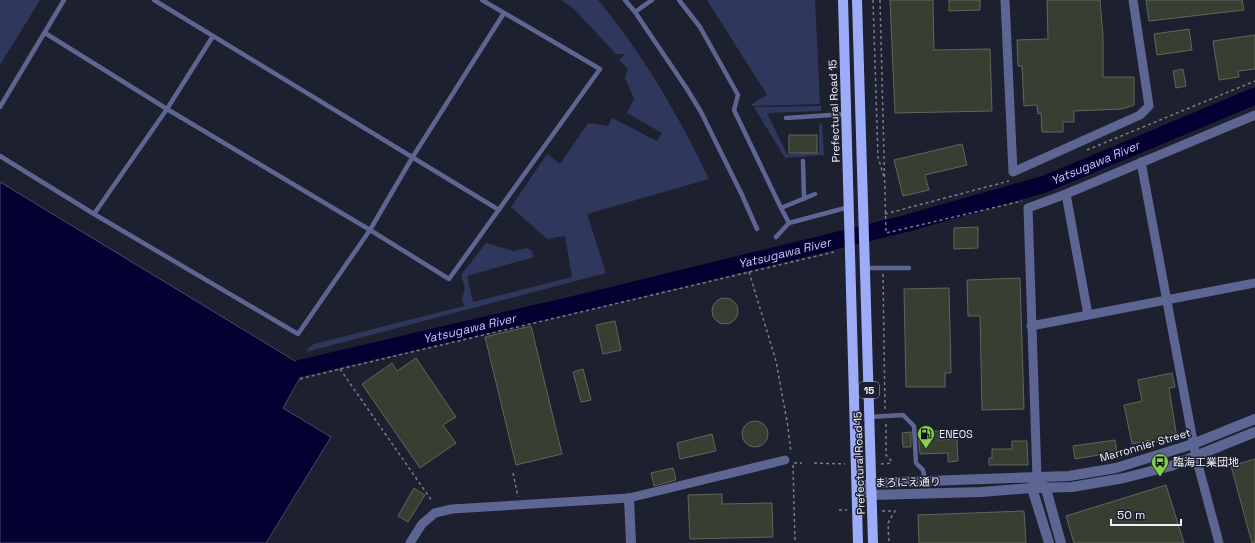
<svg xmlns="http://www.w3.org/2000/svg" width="1255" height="543" font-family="'Space Grotesk','Noto Sans JP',sans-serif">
	<rect width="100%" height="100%" fill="#1d202e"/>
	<path fill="#30375d" d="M 1,0 L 40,0 L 0,65 L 0,2 Z
		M 561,0 L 598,0 C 643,54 679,116 709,179 L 587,214 L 606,273 L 306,352 L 308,348 L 314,344 L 464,306 L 462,299 L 465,288 L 461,275 L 486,243 L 513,251 L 527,248 L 532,251 L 534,257 L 467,276 L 473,302 L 572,277 L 565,236 L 547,239 L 511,207 L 547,154 L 560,164 L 588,123 L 608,126 L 612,118 L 657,141 L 662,133 L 627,113 L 634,99 L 625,78 L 628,69 L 619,60 L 625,54 L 616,54 L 573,8 Z
		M 707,0 L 815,0 L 820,104 L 752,106 L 752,104 L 767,95 Z
		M 821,106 L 821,111 L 767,113 L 787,154 L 819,152 L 819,125 L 822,124 L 824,155 L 785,158 L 754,107 Z"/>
	<path fill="#050032" stroke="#4b486e" d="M 0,182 L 300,364 L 301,376 L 283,408 L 331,437 L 266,543 L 0,543 Z"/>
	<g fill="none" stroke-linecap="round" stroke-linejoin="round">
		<path stroke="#050032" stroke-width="17" id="s1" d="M 301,368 L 597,299 L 904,224 L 1045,184 L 1255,96"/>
	</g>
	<path fill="#363f31" stroke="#5e6859" d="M 890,0 L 933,0 L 934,50 L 990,49 L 992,111 L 895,113 Z
		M 949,0 L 980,0 L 980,10 L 949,11 Z
		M 1047,0 L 1100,0 L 1103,36 L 1103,77 L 1134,77 L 1134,105 L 1122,109 L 1074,111 L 1074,122 L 1063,122 L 1063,132 L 1042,132 L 1041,113 L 1038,114 L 1037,105 L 1024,106 L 1022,66 L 1018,66 L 1017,40 L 1048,39 Z
		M 1146,0 L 1242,0 L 1244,10 L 1149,21 Z
		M 1189,29 L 1192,50 L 1157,55 L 1154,34 Z
		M 1255,35 L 1255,69 L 1238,71 L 1239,77 L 1219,80 L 1213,41 Z
		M 1183,69 L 1186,86 L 1176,88 L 1173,71 Z
		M 789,135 L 817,135 L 817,153 L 789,153 Z
		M 962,144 L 967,165 L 925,175 L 929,190 L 903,196 L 894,160 Z
		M 978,227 L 978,248 L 954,249 L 954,228 Z
		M 1020,278 L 1024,409 L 982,410 L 980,316 L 968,316 L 967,280 Z
		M 949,288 L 951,373 L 945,373 L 945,387 L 906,387 L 904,289 Z
		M712 311a13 13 0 1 1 26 0a13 13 0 1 1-26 0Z
		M 615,321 L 621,350 L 603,354 L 596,325 Z
		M 531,326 L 562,454 L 516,465 L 485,337 Z
		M 416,358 L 456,417 L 443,425 L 456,443 L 420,468 L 362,384 L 392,363 L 397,371 Z
		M 583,369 L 591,400 L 581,402 L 573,372 Z
		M 1172,373 L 1175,387 L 1169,388 L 1177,438 L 1151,443 L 1151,440 L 1132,444 L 1124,405 L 1142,401 L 1138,380 Z
		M742 434a13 13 0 1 1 26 0a13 13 0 1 1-26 0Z
		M 939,431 L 939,440 L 957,439 L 958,461 L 948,462 L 948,453 L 920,454 L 918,432 Z
		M 911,432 L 911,447 L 903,447 L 902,433 Z
		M 712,434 L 716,451 L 680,459 L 677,443 Z
		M 1115,440 L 1117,452 L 1075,459 L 1073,446 Z
		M 1012,441 L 1027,441 L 1028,465 L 989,465 L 989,458 L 992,458 L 992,449 L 1012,449 Z
		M 1255,459 L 1255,543 L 1252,543 L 1231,466 Z
		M 673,468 L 676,480 L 654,486 L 651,473 Z
		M 1166,485 L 1184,543 L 1074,543 L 1066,516 Z
		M 414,488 L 425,495 L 408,522 L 398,516 Z
		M 722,494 L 722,504 L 772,503 L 773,537 L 690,539 L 688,495 Z
		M 1024,511 L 1026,543 L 919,543 L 918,515 Z"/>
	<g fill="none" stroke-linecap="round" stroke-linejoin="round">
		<path stroke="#7a7d89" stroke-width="1.5" stroke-dasharray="3 3" stroke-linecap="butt" d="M 873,0 L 878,157 L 884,177
			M 880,0 L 886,233 L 1022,201
			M 1087,150 L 1255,81
			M 885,214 L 1009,181
			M 749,272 L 776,361 L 788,427 L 791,453
			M 883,274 L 885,410
			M 340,369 L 432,501
			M 300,379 L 340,369 L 834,252
			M 886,424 L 886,455 L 893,463
			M 794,463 L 802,463
			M 814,463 L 845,464
			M 881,464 L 893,463
			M 793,465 L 795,543
			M 513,473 L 518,497
			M 839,510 L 847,510
			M 882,511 L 895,511 L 888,523 L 889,543"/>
		<path stroke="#5d6693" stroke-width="4.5" d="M 154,0 L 499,210
			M 625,0 L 635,12 L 687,89 L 701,112 L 742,195 L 757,229
			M 679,0 L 700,27 L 738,95 L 734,110 L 781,208 L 815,194
			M 635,12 L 652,0
			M 45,33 L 167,109 L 370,230 L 449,279 L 600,69 L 482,0
			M 0,107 L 64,0
			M 786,118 L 846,114
			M 0,156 L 94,214 L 298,334 L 370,230 L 412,158 L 504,13
			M 803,161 L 804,199
			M 781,208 L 789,223
			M 94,214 L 167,109 L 213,36
			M 776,237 L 789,223 L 849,207
			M 865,268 L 909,268
			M 869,417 L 903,415 L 914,426 L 916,463 L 923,470 L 925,481"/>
		<path stroke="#5d6693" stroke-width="9" d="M 1005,0 L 1013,172 L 1140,115 L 1149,106 L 1133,0
			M 1141,162 L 1196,457 L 1219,543
			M 1066,194 L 1088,315
			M 1031,326 L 1255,283
			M 1037,477 L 1028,208 L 1066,194 L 1255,115
			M 410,543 L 422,524 L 435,513 L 452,509 L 629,498 L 785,460"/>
		<path stroke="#5d6693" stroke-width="10" d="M 1035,482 L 1032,488 L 1049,543
			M 1043,485 L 1046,489 L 1061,543
			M 863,486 L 871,483 L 1069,476 L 1116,468 L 1193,444 L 1255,419
			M 857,488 L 872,495 L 981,492 L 1032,488 L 1072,487 L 1124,478 L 1171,466 L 1255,432
			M 629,498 L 631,543"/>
		<path stroke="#9dacf8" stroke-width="10" d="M 843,0 L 858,543
			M 857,0 L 873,543"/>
	</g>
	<defs>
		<symbol id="fuel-pin" viewBox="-11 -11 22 30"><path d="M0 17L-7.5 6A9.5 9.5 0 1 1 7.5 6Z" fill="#86cf4b" stroke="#1d202e"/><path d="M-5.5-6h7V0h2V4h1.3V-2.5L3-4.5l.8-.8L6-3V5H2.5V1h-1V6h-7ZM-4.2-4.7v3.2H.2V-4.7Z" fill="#111"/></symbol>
		<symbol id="bus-pin" viewBox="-11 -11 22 30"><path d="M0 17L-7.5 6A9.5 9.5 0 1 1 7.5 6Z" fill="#86cf4b" stroke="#1d202e"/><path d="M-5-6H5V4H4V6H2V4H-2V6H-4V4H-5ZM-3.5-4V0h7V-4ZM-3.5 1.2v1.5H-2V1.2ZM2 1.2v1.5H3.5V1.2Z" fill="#111"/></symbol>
	</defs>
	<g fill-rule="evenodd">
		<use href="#fuel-pin" x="916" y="424" width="20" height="27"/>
		<use href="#bus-pin" x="1150" y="452" width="20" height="27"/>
	</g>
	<g text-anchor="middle" stroke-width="3" stroke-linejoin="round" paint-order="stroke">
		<rect fill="#1d202e" stroke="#b0b2be" stroke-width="1" x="859" y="382" width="20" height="16" rx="3"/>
		<g font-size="10" font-weight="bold" fill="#eff1fb">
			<text x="869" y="394">15</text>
		</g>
		<g font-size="11" fill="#eff1fb" stroke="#1d202e">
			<text transform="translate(834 111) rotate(-92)" y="4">Prefectural Road 15</text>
			<text transform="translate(1145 445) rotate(-16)" y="4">Marronnier Street</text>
			<text transform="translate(859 463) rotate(-92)" y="4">Prefectural Road 15</text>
			<text transform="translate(908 482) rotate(-1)" y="4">まろにえ通り</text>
		</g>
		<g font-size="11" fill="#eff1fb" stroke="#1d202e" text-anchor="start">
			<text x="939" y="438">ENEOS</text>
			<text x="1173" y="466">臨海工業団地</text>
		</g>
		<g font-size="12" font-style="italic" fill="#c1caef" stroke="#1d202e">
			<text dy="4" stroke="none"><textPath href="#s1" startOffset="821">Yatsugawa River</textPath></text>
			<text dy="4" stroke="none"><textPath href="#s1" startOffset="497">Yatsugawa River</textPath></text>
			<text dy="4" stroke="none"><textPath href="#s1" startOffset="173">Yatsugawa River</textPath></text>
		</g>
	</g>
	<path d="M1111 519v6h70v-6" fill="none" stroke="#eff1fb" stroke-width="2"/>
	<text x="1117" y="519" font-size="12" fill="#eff1fb" stroke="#1d202e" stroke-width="3" paint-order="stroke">50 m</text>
</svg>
